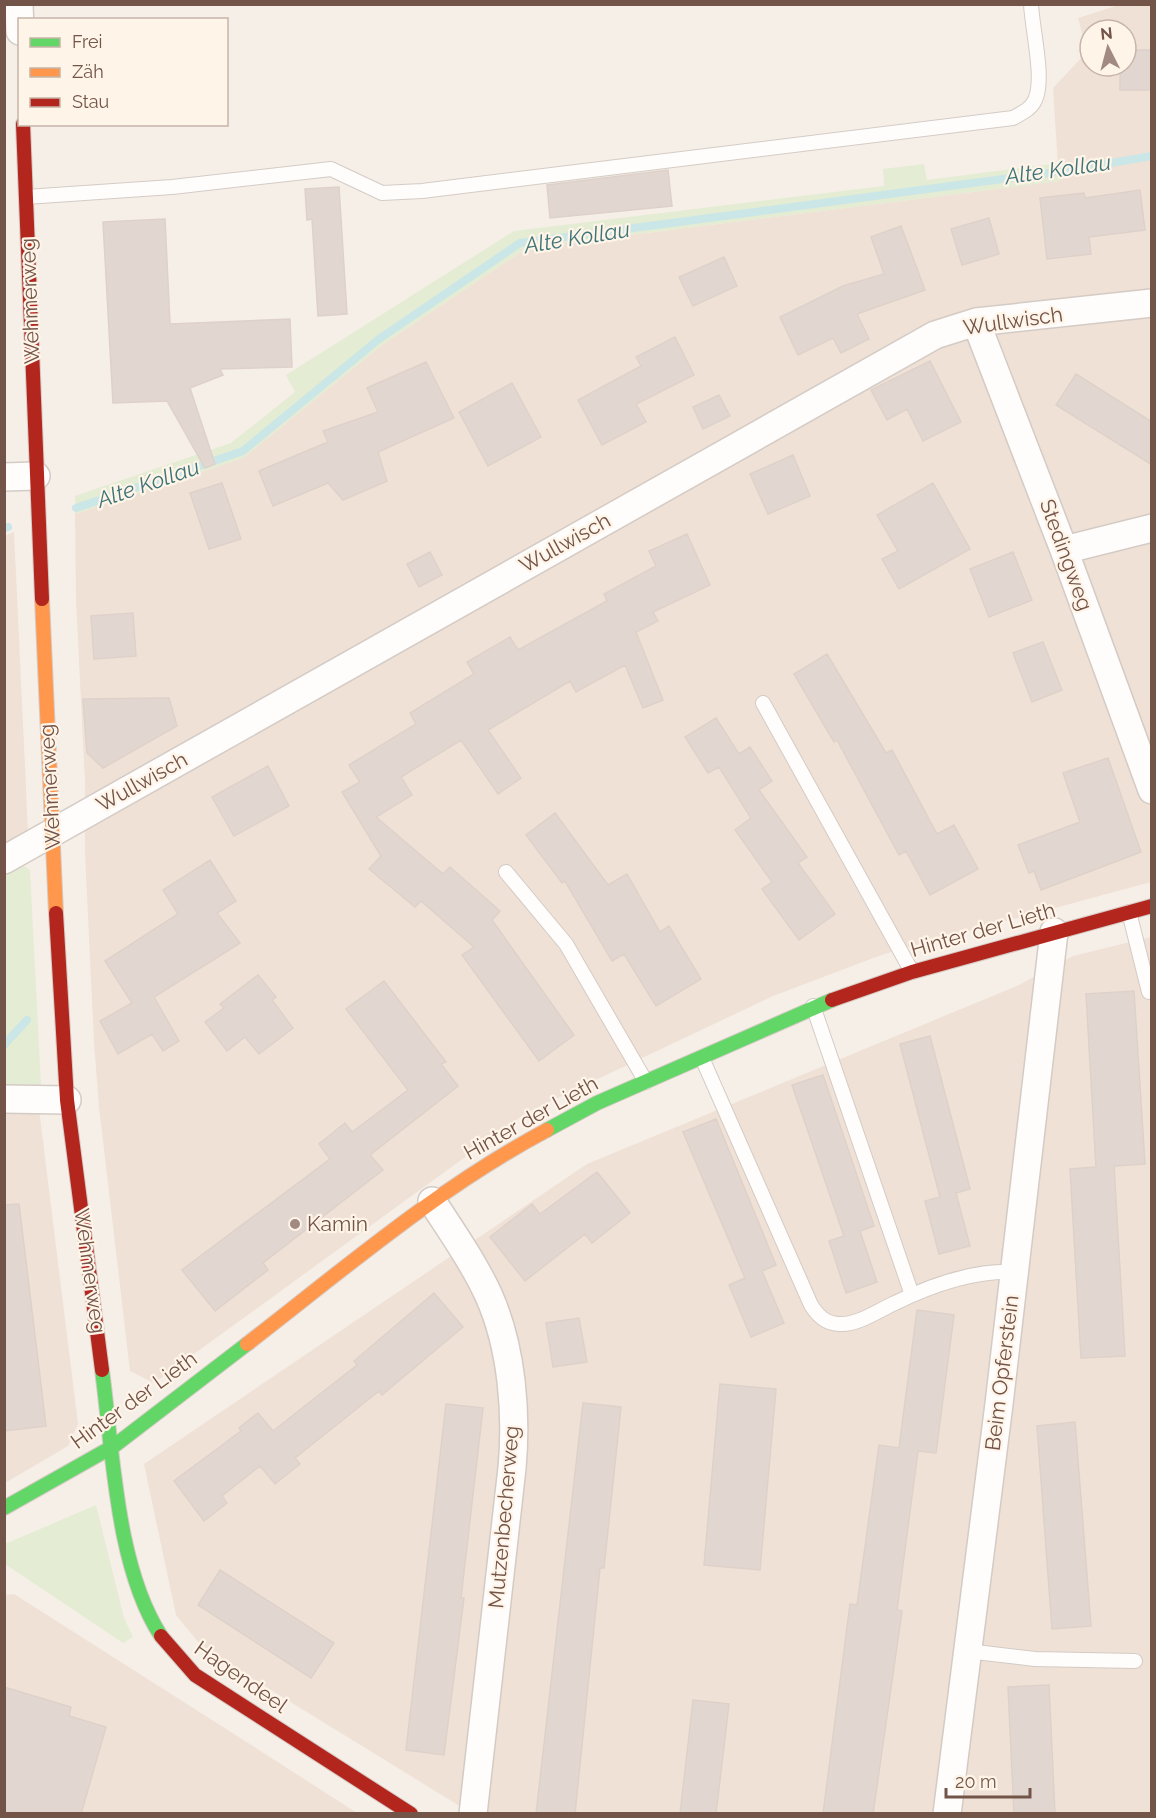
<svg xmlns="http://www.w3.org/2000/svg" width="1156" height="1818" font-family="Raleway,sans-serif">
	<rect width="100%" height="100%" fill="#f6efe8"/>
	<path fill="#efe1d5" fill-rule="evenodd" d="M 1119,5 L 1151,5 L 1151,882 L 884,954 L 773,996 L 526,1113 L 154,1383 L 130,1371 L 99,1107 L 94,1042 L 85,854 L 85,782 L 76,599 L 75,514 L 243,458 L 382,345 L 527,248 L 1059,181 L 1053,88 L 1087,52 L 1078,18 ZM 1090,30 L 1126,30 L 1126,66 L 1090,66 Z
		M 14,532 L 28,831 L 4,845 L 4,536 Z
		M 1151,937 L 1151,1813 L 471,1813 L 203,1648 L 176,1615 L 144,1464 L 587,1164 L 1019,985 L 1073,956 Z
		M 5,1108 L 39,1109 L 78,1424 L 68,1446 L 5,1483 Z
		M 14,1594 L 259,1750 L 357,1813 L 5,1814 L 4,1595 Z"/>
	<path fill="#e4ecd3" d="M 1058,163 L 1060,181 L 527,248 L 382,345 L 243,458 L 75,514 L 75,496 L 231,443 L 295,392 L 286,375 L 514,231 L 884,186 L 883,169 L 924,164 L 927,180 Z
		M 15,866 L 24,866 L 30,870 L 41,1085 L 34,1088 L 5,1089 L 5,872 Z
		M 96,1505 L 124,1618 L 133,1637 L 123,1643 L 5,1564 L 5,1544 Z"/>
	<g fill="none" stroke-linecap="round" stroke-linejoin="round">
		<path stroke="#cae6e6" stroke-width="8" d="M 76,508 L 243,451 L 379,339 L 520,243 L 1064,171 L 1152,156
			M 4,528 L 8,527
			M 4,1045 L 27,1020"/>
	</g>
	<path fill="#e2d7d0" stroke="#ded1ca" stroke-width="1.5" d="M 1126,50 L 1152,50 L 1152,90 L 1120,90 L 1120,66 L 1126,66 Z
		M 668,170 L 672,206 L 550,218 L 547,185 Z
		M 339,187 L 347,314 L 318,316 L 312,219 L 307,220 L 305,189 Z
		M 1140,190 L 1145,230 L 1089,237 L 1091,254 L 1047,259 L 1040,198 L 1084,193 L 1085,198 Z
		M 989,218 L 999,254 L 962,265 L 951,229 Z
		M 165,219 L 170,324 L 290,319 L 292,367 L 220,369 L 223,375 L 190,388 L 215,464 L 205,468 L 167,401 L 113,403 L 103,222 Z
		M 901,226 L 925,290 L 857,314 L 869,339 L 841,353 L 833,338 L 798,355 L 780,317 L 843,286 L 884,274 L 871,237 Z
		M 724,257 L 737,286 L 693,306 L 679,277 Z
		M 675,337 L 694,375 L 636,404 L 646,422 L 602,445 L 578,400 L 641,366 L 636,357 Z
		M 930,361 L 961,422 L 923,441 L 907,409 L 887,420 L 871,390 Z
		M 426,362 L 454,418 L 378,452 L 387,481 L 343,500 L 328,483 L 273,506 L 259,471 L 328,442 L 323,431 L 378,412 L 367,388 Z
		M 1076,374 L 1152,422 L 1152,465 L 1056,405 Z
		M 512,383 L 541,437 L 488,466 L 459,412 Z
		M 719,395 L 730,416 L 703,429 L 693,407 Z
		M 793,455 L 810,496 L 768,514 L 750,474 Z
		M 222,483 L 241,539 L 209,549 L 190,493 Z
		M 933,483 L 970,549 L 899,589 L 882,559 L 898,551 L 877,515 Z
		M 687,534 L 710,585 L 653,612 L 658,621 L 636,632 L 663,700 L 643,708 L 625,665 L 576,692 L 570,681 L 488,730 L 521,778 L 498,794 L 461,740 L 401,777 L 412,795 L 376,817 L 443,874 L 450,867 L 500,911 L 492,920 L 574,1035 L 539,1061 L 462,955 L 474,947 L 421,901 L 415,907 L 369,869 L 381,856 L 342,792 L 360,782 L 349,765 L 416,724 L 410,713 L 474,674 L 467,662 L 510,637 L 518,650 L 607,601 L 604,594 L 656,566 L 649,551 Z
		M 430,552 L 442,575 L 419,587 L 407,564 Z
		M 1013,552 L 1032,600 L 989,617 L 970,569 Z
		M 133,613 L 136,656 L 94,659 L 91,616 Z
		M 1043,642 L 1062,690 L 1032,702 L 1013,653 Z
		M 827,654 L 886,753 L 892,750 L 937,834 L 954,825 L 978,869 L 930,895 L 906,851 L 899,855 L 837,740 L 834,742 L 794,674 Z
		M 169,698 L 177,726 L 103,768 L 87,753 L 83,699 Z
		M 716,718 L 739,754 L 750,747 L 772,781 L 759,790 L 807,857 L 798,863 L 835,914 L 799,940 L 762,889 L 772,882 L 735,830 L 751,818 L 719,767 L 708,773 L 685,737 Z
		M 1108,758 L 1141,852 L 1041,890 L 1034,871 L 1029,873 L 1018,845 L 1080,822 L 1063,773 Z
		M 268,766 L 289,806 L 234,836 L 212,797 Z
		M 555,813 L 608,885 L 627,874 L 660,932 L 669,926 L 701,979 L 656,1006 L 624,954 L 612,961 L 565,881 L 562,883 L 526,835 Z
		M 210,860 L 236,901 L 217,913 L 240,943 L 154,997 L 179,1041 L 163,1051 L 152,1034 L 118,1054 L 100,1021 L 132,1003 L 105,961 L 178,914 L 163,890 Z
		M 258,975 L 276,997 L 272,1000 L 293,1028 L 259,1054 L 245,1037 L 227,1051 L 205,1022 L 224,1008 L 220,1004 Z
		M 384,981 L 446,1062 L 441,1064 L 458,1086 L 370,1155 L 383,1170 L 263,1263 L 268,1270 L 215,1311 L 182,1270 L 330,1159 L 319,1144 L 345,1123 L 352,1132 L 408,1090 L 346,1009 Z
		M 1134,991 L 1145,1164 L 1114,1166 L 1125,1356 L 1081,1358 L 1070,1169 L 1096,1167 L 1086,994 Z
		M 930,1036 L 970,1189 L 956,1193 L 970,1246 L 939,1254 L 925,1201 L 940,1197 L 900,1044 Z
		M 823,1075 L 874,1226 L 860,1231 L 877,1282 L 846,1293 L 829,1241 L 844,1236 L 792,1085 Z
		M 716,1119 L 776,1265 L 762,1271 L 784,1323 L 751,1337 L 729,1285 L 745,1278 L 683,1132 Z
		M 597,1172 L 630,1213 L 592,1243 L 585,1234 L 525,1281 L 490,1237 L 532,1204 L 540,1214 Z
		M 19,1204 L 46,1426 L 4,1431 L 4,1205 Z
		M 434,1293 L 463,1327 L 382,1395 L 379,1391 L 295,1458 L 300,1464 L 275,1484 L 260,1466 L 222,1496 L 227,1503 L 204,1521 L 174,1481 L 241,1431 L 239,1428 L 258,1413 L 273,1431 L 357,1365 L 354,1361 Z
		M 917,1310 L 954,1315 L 936,1453 L 918,1451 L 897,1610 L 902,1611 L 873,1814 L 823,1814 L 850,1604 L 857,1605 L 879,1445 L 899,1448 Z
		M 579,1318 L 587,1362 L 553,1367 L 546,1323 Z
		M 720,1384 L 776,1389 L 760,1570 L 704,1565 Z
		M 583,1403 L 621,1407 L 604,1568 L 600,1568 L 575,1814 L 536,1814 Z
		M 446,1404 L 483,1408 L 461,1598 L 464,1598 L 444,1755 L 406,1750 Z
		M 1075,1422 L 1091,1626 L 1052,1629 L 1037,1426 Z
		M 220,1570 L 334,1643 L 311,1678 L 198,1605 Z
		M 1049,1685 L 1055,1814 L 1014,1814 L 1008,1687 Z
		M 4,1687 L 71,1707 L 69,1716 L 106,1727 L 81,1814 L 4,1814 Z
		M 693,1700 L 729,1704 L 716,1814 L 680,1814 Z"/>
	<g fill="none" stroke-linecap="round" stroke-linejoin="round">
		<defs>
			<path id="lane" d="M 26,197 L 172,187 L 331,169 L 382,193 L 422,191 L 1013,118 C 1022,113 1031,109 1035,100 C 1045,79 1032,29 1031,4
				M 763,703 L 912,972
				M 506,872 L 566,944 L 646,1082
				M 1129,912 L 1149,992
				M 813,1006 L 912,1295
				M 702,1058 L 811,1305 C 818,1316 826,1324 840,1324 C 858,1325 879,1310 895,1303 C 932,1285 973,1270 1015,1272
				M 967,1651 L 1035,1659 L 1135,1661"/>
			<path id="street" d="M 19,4 L 20,31
				M 976,322 L 1064,550 L 1152,790
				M 4,477 L 36,476
				M 1064,550 L 1152,528
				M 4,860 L 935,335 L 976,322 L 1152,303
				M 4,1099 L 67,1100
				M 432,1201 C 452,1232 474,1263 489,1296 C 512,1348 517,1413 512,1468 L 473,1814
				M 947,1814 L 999,1404 L 1054,932"/>
			<path id="fast" d="M 547,1130 L 597,1103 L 832,1000
				M 102,1370 C 113,1452 116,1567 161,1636
				M 4,1508 L 114,1446 L 247,1344"/>
			<path id="slow" d="M 42,599 L 56,913
				M 247,1344 C 344,1269 438,1188 547,1130"/>
			<path id="jam" d="M 23,124 L 42,599
				M 56,913 L 67,1100 L 102,1370
				M 832,1000 L 912,972 L 1152,906
				M 161,1636 L 195,1675 L 411,1814"/>
		</defs>
		<use href="#lane" stroke="#d4cbc5" stroke-width="16"/>
		<use href="#street" stroke="#d4cbc5" stroke-width="30"/>
		<use href="#fast" stroke="#d5cac4" stroke-width="16"/>
		<use href="#slow" stroke="#d5cac4" stroke-width="16"/>
		<use href="#jam" stroke="#d5cac4" stroke-width="16"/>
		<use href="#lane" stroke="#fefdfc" stroke-width="14"/>
		<use href="#street" stroke="#fefdfc" stroke-width="27"/>
		<use href="#fast" stroke="#63d668" stroke-width="14"/>
		<use href="#slow" stroke="#ff974d" stroke-width="14"/>
		<use href="#jam" stroke="#b3261e" stroke-width="14"/>
	</g>
	<circle fill="#a18a81" stroke="#fff4e8" stroke-width="2" cx="295" cy="1224" r="6"/>
	<g text-anchor="middle" stroke-width="4.5" stroke-linejoin="round" paint-order="stroke">
		<g font-size="21" fill="#735449" stroke="#fff4e8">
			<text transform="translate(30 301) rotate(-92)" y="7">Wehmerweg</text>
			<text transform="translate(1013 321) rotate(-8)" y="7">Wullwisch</text>
			<text transform="translate(565 543) rotate(-29)" y="7">Wullwisch</text>
			<text transform="translate(1066 555) rotate(70)" y="7">Stedingweg</text>
			<text transform="translate(142 782) rotate(-29)" y="7">Wullwisch</text>
			<text transform="translate(50 787) rotate(-93)" y="7">Wehmerweg</text>
			<text transform="translate(983 930) rotate(-16)" y="7">Hinter der Lieth</text>
			<text transform="translate(531 1118) rotate(-29)" y="7">Hinter der Lieth</text>
			<text transform="translate(90 1271) rotate(82)" y="7">Wehmerweg</text>
			<text transform="translate(1002 1373) rotate(-83)" y="7">Beim Opferstein</text>
			<text transform="translate(134 1400) rotate(-36)" y="7">Hinter der Lieth</text>
			<text transform="translate(504 1517) rotate(-85)" y="7">Mutzenbecherweg</text>
			<text transform="translate(241 1677) rotate(35)" y="7">Hagendeel</text>
		</g>
		<g font-size="21" fill="#735449" stroke="#fff4e8" text-anchor="start">
			<text x="307" y="1231">Kamin</text>
		</g>
		<g font-size="22" font-style="italic" fill="#3d7478" stroke="#fff4e8">
			<text transform="translate(1058 169) rotate(-8)" y="8">Alte Kollau</text>
			<text transform="translate(577 237) rotate(-9)" y="8">Alte Kollau</text>
			<text transform="translate(148 483) rotate(-19)" y="8">Alte Kollau</text>
		</g>
	</g>
	<rect width="1156" height="1818" fill="none" stroke="#735449" stroke-width="12"/>
	<rect x="18" y="18" width="210" height="108" fill="#fff4e8" stroke="#c7b4a8" stroke-width="1.5"/>
	<rect x="30" y="38" width="30" height="9" fill="#63d668" stroke="#c7b4a8" stroke-width="1.5"/>
	<text x="72" y="48" font-size="18" fill="#735449">Frei</text>
	<rect x="30" y="68" width="30" height="9" fill="#ff974d" stroke="#c7b4a8" stroke-width="1.5"/>
	<text x="72" y="78" font-size="18" fill="#735449">Zäh</text>
	<rect x="30" y="98" width="30" height="9" fill="#b3261e" stroke="#c7b4a8" stroke-width="1.5"/>
	<text x="72" y="108" font-size="18" fill="#735449">Stau</text>
	<g transform="translate(1108 48) rotate(354)"><circle r="28" fill="#fff4e8" stroke="#c7b4a8" stroke-width="1.5"/>
	<path d="M0-4.5L10 22L0 15L-10 22Z" fill="#a18a81"/>
	<text y="-9" font-size="16" font-weight="bold" text-anchor="middle" fill="#735449">N</text>
	</g>
	<path d="M946 1788v9h84v-9" fill="none" stroke="#735449" stroke-width="3"/>
	<text x="955" y="1788" font-size="18" fill="#735449" stroke="#fff4e8" stroke-width="4.5" paint-order="stroke">20 m</text>
</svg>
